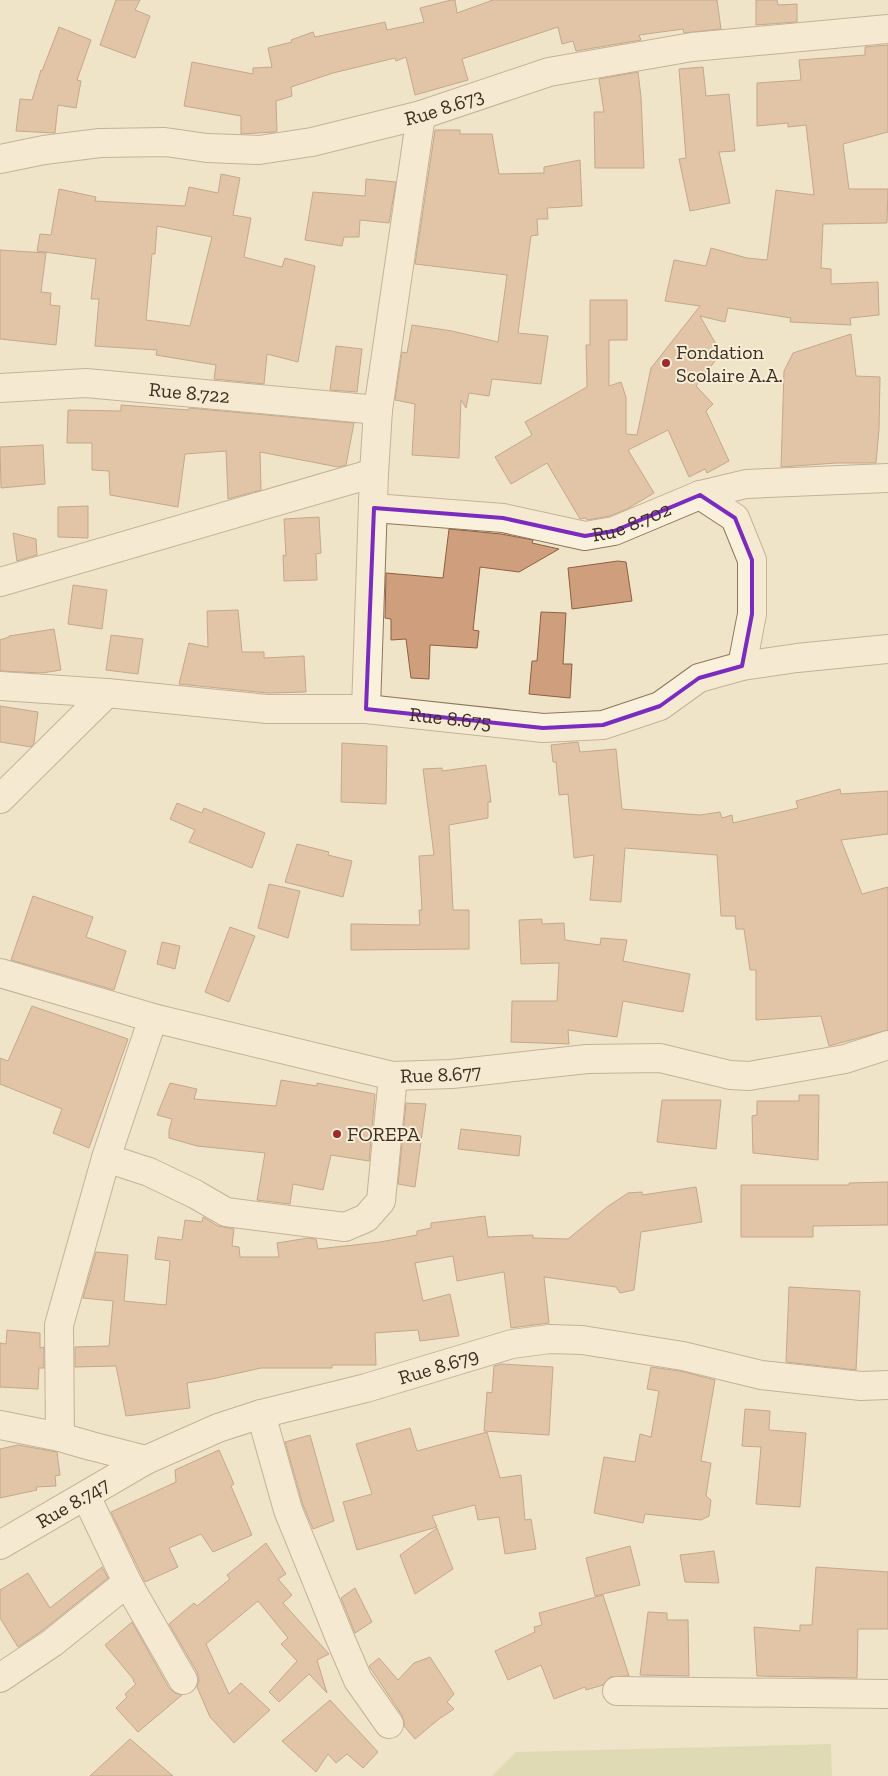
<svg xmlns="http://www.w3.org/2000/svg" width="888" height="1776" font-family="'Zilla Slab',serif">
	<rect width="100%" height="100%" fill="#f0e4c8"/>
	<path fill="#c9cf9b" d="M 831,1744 L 832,1776 L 492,1776 L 516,1752 Z"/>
	<path fill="#cf9f7d" stroke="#8d5f41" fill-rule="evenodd" d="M 116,0 L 140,0 L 135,10 L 150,16 L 135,58 L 100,45 Z
		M 451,0 L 455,0 L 457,13 L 493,0 L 717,0 L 721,29 L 684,33 L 683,29 L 639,35 L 641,40 L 576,51 L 573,41 L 562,44 L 558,27 L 462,59 L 468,80 L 415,95 L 406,57 L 396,61 L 395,58 L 333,73 L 291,87 L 292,96 L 276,101 L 277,131 L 275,132 L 241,134 L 241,116 L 184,106 L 192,62 L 253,74 L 253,68 L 272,67 L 268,48 L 292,42 L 291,40 L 313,32 L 315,37 L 385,22 L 387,30 L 424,22 L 420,8 Z
		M 756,0 L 777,0 L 778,5 L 797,4 L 797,22 L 756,25 Z
		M 59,27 L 91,40 L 77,80 L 81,81 L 76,108 L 58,105 L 55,133 L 16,131 L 20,99 L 32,100 L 41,70 L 42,71 Z
		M 888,45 L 888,132 L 843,144 L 849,189 L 888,189 L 887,223 L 823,224 L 821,268 L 831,269 L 831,284 L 878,282 L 879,315 L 850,318 L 851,325 L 790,322 L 791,318 L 728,308 L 725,322 L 700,316 L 721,353 L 696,386 L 713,404 L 706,411 L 729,461 L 707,473 L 705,469 L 689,477 L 668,430 L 628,450 L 654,493 L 627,509 L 610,516 L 587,520 L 586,518 L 580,519 L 547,463 L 511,484 L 495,457 L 532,435 L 525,422 L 587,387 L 586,345 L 590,345 L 590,300 L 627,300 L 627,340 L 609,340 L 609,386 L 621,382 L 626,397 L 626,434 L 637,435 L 651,368 L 700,306 L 665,301 L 674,260 L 706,266 L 711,248 L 747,258 L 767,260 L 776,190 L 814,195 L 806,125 L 788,127 L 788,123 L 757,126 L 757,83 L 801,80 L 799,60 L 865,55 L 865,47 Z
		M 703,67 L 706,96 L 729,94 L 735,151 L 719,152 L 730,203 L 690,211 L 679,159 L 686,158 L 679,69 Z
		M 638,72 L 641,97 L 644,168 L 595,168 L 594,112 L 604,112 L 599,79 Z
		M 435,130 L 460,130 L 460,134 L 492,134 L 499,174 L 544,173 L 544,167 L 580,160 L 582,206 L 547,208 L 548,219 L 537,219 L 538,235 L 531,236 L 518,333 L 548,336 L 541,384 L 492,379 L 489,396 L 469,393 L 466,408 L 461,400 L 459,458 L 412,455 L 415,404 L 395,400 L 402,352 L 407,353 L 412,325 L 452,331 L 498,342 L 507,275 L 415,264 Z
		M 221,174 L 240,178 L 233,215 L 251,218 L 244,257 L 282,267 L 285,258 L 315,266 L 298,362 L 267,354 L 264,384 L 214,379 L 216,365 L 156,355 L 157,350 L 95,346 L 99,299 L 91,299 L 96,259 L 37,251 L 40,234 L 51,235 L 59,189 L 96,197 L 95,201 L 185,206 L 189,187 L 218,193 ZM 157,226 L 212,237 L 190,326 L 146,320 L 152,254 L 155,254 Z
		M 366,179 L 396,182 L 389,223 L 360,220 L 359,237 L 344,237 L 342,246 L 305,240 L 313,192 L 365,196 Z
		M 0,250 L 46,253 L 41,292 L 51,293 L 50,305 L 60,306 L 56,345 L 0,339 Z
		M 851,334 L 856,376 L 880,377 L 879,429 L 876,463 L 836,463 L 781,467 L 784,371 L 793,353 Z
		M 336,346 L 362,349 L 357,392 L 330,390 Z
		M 121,405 L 189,410 L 189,408 L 354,423 L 346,465 L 338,467 L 260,452 L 261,490 L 228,499 L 226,451 L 185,454 L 178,507 L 110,495 L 109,471 L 92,470 L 92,443 L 67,443 L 68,410 L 121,411 Z
		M 43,445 L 45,484 L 1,488 L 0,447 Z
		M 88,506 L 88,538 L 58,537 L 58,507 Z
		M 319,517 L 321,553 L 316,554 L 317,580 L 284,581 L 283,555 L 286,556 L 284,519 Z
		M 449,529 L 501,534 L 533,540 L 532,543 L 559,549 L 519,572 L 480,567 L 473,630 L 479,631 L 477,648 L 430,645 L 429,679 L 411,678 L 406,639 L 391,640 L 391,619 L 385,618 L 386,573 L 443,578 Z
		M 13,533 L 36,539 L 37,555 L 17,561 Z
		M 618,561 L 626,562 L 632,601 L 572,609 L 568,568 Z
		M 73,585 L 107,590 L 102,629 L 68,624 Z
		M 238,610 L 242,652 L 264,652 L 264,658 L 304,656 L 306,692 L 268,693 L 179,684 L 189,643 L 208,647 L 207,611 Z
		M 541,612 L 566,613 L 563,664 L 572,664 L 570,698 L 529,694 L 532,661 L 537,661 Z
		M 54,629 L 61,670 L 42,673 L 0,671 L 0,640 L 9,637 L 9,636 Z
		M 111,635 L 143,639 L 138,674 L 106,670 Z
		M 0,706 L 38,712 L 34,743 L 31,747 L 0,742 Z
		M 578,742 L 580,752 L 616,749 L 622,809 L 700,815 L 720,812 L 722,818 L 732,815 L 733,823 L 798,808 L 796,801 L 840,789 L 841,794 L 888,791 L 888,834 L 841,840 L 862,894 L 888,887 L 888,1030 L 829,1046 L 821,1016 L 756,1020 L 756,970 L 750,970 L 744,929 L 736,929 L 735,916 L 721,916 L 717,855 L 625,848 L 621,902 L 590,900 L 594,855 L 574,858 L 568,794 L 559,795 L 556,762 L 553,762 L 551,745 Z
		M 342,743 L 387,746 L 386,804 L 341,802 Z
		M 486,765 L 491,802 L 488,802 L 488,818 L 449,825 L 453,910 L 469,910 L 469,949 L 351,950 L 351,924 L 420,925 L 419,910 L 422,910 L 419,856 L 434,855 L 423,769 L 442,768 L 442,771 Z
		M 177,803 L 202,813 L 204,808 L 265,833 L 252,868 L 189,842 L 195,830 L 170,819 Z
		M 297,844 L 329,852 L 328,855 L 352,861 L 343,897 L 285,882 Z
		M 269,884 L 300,891 L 288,938 L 258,928 Z
		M 33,896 L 93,917 L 86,937 L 126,951 L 114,990 L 11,960 Z
		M 542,919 L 542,924 L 564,923 L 565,940 L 600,945 L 601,938 L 627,940 L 623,961 L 690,974 L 683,1012 L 623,1001 L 617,1037 L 568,1030 L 569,1044 L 511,1042 L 512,1001 L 557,1001 L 559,963 L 521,964 L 519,920 Z
		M 230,927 L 255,936 L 229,1002 L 205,992 Z
		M 162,942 L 180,946 L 175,969 L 157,964 Z
		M 32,1006 L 128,1039 L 89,1148 L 53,1133 L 62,1109 L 0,1084 L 0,1058 L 8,1061 Z
		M 281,1080 L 317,1086 L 317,1083 L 375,1094 L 369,1161 L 331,1155 L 323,1190 L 293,1184 L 290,1204 L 257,1200 L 265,1153 L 197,1146 L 169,1138 L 169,1130 L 172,1119 L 157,1115 L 170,1083 L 197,1089 L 194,1099 L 276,1106 Z
		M 799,1095 L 819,1095 L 818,1160 L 753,1153 L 752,1116 L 757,1115 L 757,1101 L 799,1101 Z
		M 662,1100 L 721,1100 L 716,1149 L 657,1142 Z
		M 406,1103 L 426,1104 L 415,1187 L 398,1184 Z
		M 461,1129 L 521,1136 L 519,1156 L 458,1149 Z
		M 888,1182 L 888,1225 L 813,1226 L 813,1237 L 741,1237 L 741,1185 L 849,1185 L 849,1183 Z
		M 696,1187 L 702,1222 L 641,1232 L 634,1290 L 620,1293 L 616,1287 L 544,1277 L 549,1323 L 511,1328 L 504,1272 L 457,1281 L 453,1256 L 415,1263 L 423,1301 L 450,1294 L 459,1336 L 420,1341 L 418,1330 L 375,1333 L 376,1365 L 332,1365 L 332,1368 L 261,1368 L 212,1379 L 187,1383 L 190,1408 L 126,1416 L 116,1366 L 75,1367 L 75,1347 L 109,1346 L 113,1301 L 83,1298 L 96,1252 L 128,1255 L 124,1301 L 166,1305 L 170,1261 L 155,1259 L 158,1237 L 182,1240 L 185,1220 L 202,1222 L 203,1217 L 218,1226 L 234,1229 L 232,1246 L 239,1247 L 240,1257 L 279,1257 L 277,1243 L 308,1238 L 316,1239 L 318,1249 L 380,1242 L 417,1235 L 417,1231 L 431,1228 L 431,1223 L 485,1216 L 488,1237 L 533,1235 L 533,1238 L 568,1239 L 607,1207 L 628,1193 L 642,1192 L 642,1195 Z
		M 789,1287 L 860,1291 L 856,1370 L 786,1362 Z
		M 7,1330 L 40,1333 L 40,1348 L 44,1347 L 44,1368 L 39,1368 L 38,1389 L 0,1387 L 0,1343 L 6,1344 Z
		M 501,1364 L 553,1367 L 549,1435 L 484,1431 L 487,1392 L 492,1393 L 494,1366 Z
		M 651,1367 L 680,1371 L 715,1380 L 701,1461 L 711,1463 L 706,1496 L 711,1500 L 709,1516 L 701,1520 L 645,1514 L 643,1523 L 594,1513 L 604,1457 L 635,1462 L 640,1434 L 651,1437 L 659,1391 L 647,1389 Z
		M 745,1409 L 770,1411 L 769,1430 L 806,1433 L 800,1507 L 756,1504 L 761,1447 L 742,1446 Z
		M 410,1428 L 417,1451 L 487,1432 L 500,1478 L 521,1475 L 525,1520 L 531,1519 L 536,1549 L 505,1554 L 499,1517 L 478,1520 L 475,1505 L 432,1516 L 437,1527 L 357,1550 L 343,1502 L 372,1494 L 356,1444 Z
		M 310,1435 L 334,1521 L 313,1529 L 303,1505 L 285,1442 Z
		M 18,1445 L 57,1452 L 60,1475 L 55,1476 L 56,1486 L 36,1487 L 37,1490 L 0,1498 L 0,1449 Z
		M 219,1450 L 234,1484 L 231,1486 L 252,1535 L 213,1552 L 201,1534 L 169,1548 L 178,1567 L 145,1582 L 111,1512 L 176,1482 L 175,1470 Z
		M 437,1528 L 453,1569 L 415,1594 L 400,1555 Z
		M 266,1543 L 286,1574 L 278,1579 L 292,1595 L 283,1603 L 329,1654 L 317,1660 L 327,1693 L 309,1674 L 279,1702 L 269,1692 L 297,1661 L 281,1644 L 288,1638 L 258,1601 L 206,1644 L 229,1694 L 241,1683 L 270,1710 L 234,1743 L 210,1717 L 197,1687 L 199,1680 L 197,1672 L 169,1624 L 194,1603 L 197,1606 L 230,1579 L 227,1575 Z
		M 630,1546 L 640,1585 L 595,1596 L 586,1558 Z
		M 714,1551 L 719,1583 L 685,1582 L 680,1555 Z
		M 102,1567 L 108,1578 L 43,1630 L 18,1647 L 0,1618 L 0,1590 L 28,1573 L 50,1608 Z
		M 816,1567 L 888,1572 L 888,1629 L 858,1629 L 857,1678 L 757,1676 L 754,1627 L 800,1631 L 800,1625 L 812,1625 Z
		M 355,1588 L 372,1622 L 355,1633 L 341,1598 Z
		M 603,1595 L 629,1676 L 610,1677 L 603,1685 L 586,1690 L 585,1687 L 554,1699 L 541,1665 L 508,1680 L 495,1651 L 535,1632 L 534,1627 L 542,1625 L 539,1613 Z
		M 648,1612 L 667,1613 L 667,1620 L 688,1620 L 689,1676 L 640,1675 Z
		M 132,1622 L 169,1688 L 175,1693 L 182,1695 L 138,1732 L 116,1708 L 127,1697 L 125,1694 L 136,1684 L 133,1681 L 134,1680 L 105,1645 Z
		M 430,1657 L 454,1694 L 447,1702 L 454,1709 L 439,1719 L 415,1739 L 404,1726 L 404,1722 L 402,1715 L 369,1666 L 379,1658 L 398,1680 L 414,1663 Z
		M 330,1700 L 378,1752 L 363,1768 L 347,1754 L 336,1763 L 328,1754 L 316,1772 L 282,1741 Z
		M 130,1739 L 173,1776 L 90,1776 Z"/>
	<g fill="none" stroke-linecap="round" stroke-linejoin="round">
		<defs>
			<g id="minor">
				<path id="s1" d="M 0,159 L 44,150 L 100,143 L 165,142 L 207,148 L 259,150 L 312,142 L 421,115 L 549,72 L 692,47 L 888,29"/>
				<path id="s2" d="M 0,388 L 86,383 L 378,410"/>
				<path d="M 700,495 L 735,518 L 752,560 L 752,614 L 742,666"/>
				<path id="s3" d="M 374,508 L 503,518 L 585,536 L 614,531 L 700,495 L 746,484 L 888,478"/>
				<path d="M 0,582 L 374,473"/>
				<path id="s4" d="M 0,686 L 107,693 L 267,709 L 366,709 L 543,728 L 603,725 L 660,706 L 699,678 L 742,666 L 797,658 L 888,649"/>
				<path d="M 366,709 L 374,473 L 378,410 L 421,115"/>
				<path d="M 0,799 L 107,693"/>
				<path id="s5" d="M 0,973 L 153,1018 L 393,1076 L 452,1074 L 587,1059 L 660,1058 L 730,1075 L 749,1076 L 845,1059 L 888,1045"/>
				<path d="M 106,1158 L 149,1172 L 195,1194 L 226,1212 L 345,1227 L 366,1218 L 381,1201 L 393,1076"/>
				<path d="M 261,1414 L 288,1510 L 340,1638 L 358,1680 L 389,1724"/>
				<path id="s6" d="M 0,1425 L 60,1437 L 91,1446 L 146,1460 L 218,1428 L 261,1414 L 366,1388 L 512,1344 L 550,1339 L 582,1340 L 683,1356 L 761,1375 L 861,1386 L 888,1385"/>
				<path d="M 60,1437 L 59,1325 L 106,1158 L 153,1018"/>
				<path id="s7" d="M 0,1545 L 146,1460"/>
				<path d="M 128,1584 L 183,1680"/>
				<path d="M 0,1678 L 52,1643 L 118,1590 L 128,1584 L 86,1496"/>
				<path d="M 617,1691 L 888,1694"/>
			</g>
		</defs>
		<use href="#minor" stroke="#8d765c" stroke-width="30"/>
		<use href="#minor" stroke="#faf1dc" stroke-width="28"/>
	</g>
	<path d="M0 0H888V1776H0ZM 700,495 L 735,518 L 752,560 L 752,614 L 742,666 L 699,678 L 660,706 L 603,725 L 543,728 L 366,709 L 374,508 L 503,518 L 585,536 L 614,531 Z" fill="#f0e4c8" fill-opacity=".55" fill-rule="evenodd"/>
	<path fill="none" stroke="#7b2cbf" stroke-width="4" stroke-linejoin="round" d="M 700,495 L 735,518 L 752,560 L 752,614 L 742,666 L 699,678 L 660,706 L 603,725 L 543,728 L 366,709 L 374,508 L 503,518 L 585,536 L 614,531 Z"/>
	<g fill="#9e2a2b" stroke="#f7eed8" stroke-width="2">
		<circle cx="666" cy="363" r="5"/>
		<circle cx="337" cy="1134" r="5"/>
	</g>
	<g text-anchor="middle" stroke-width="4" stroke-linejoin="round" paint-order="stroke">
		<g font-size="20" fill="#3d2e20" stroke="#f7eed8">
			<text dy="7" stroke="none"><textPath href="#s1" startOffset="451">Rue 8.673</textPath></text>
			<text dy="7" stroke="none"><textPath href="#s2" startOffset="190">Rue 8.722</textPath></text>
			<text dy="7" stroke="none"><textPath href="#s3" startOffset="262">Rue 8.702</textPath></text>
			<text dy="7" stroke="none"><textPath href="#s4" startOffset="452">Rue 8.675</textPath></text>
			<text dy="7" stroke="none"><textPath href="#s5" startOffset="454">Rue 8.677</textPath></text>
			<text dy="7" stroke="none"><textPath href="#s6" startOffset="458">Rue 8.679</textPath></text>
			<text dy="7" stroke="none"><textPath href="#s7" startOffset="84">Rue 8.747</textPath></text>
		</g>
		<g font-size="20" fill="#3d2e20" stroke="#f7eed8" text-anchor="start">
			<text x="676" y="359">Fondation<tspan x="676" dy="23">Scolaire A.A.</tspan></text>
			<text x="347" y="1141">FOREPA</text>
		</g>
	</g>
</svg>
